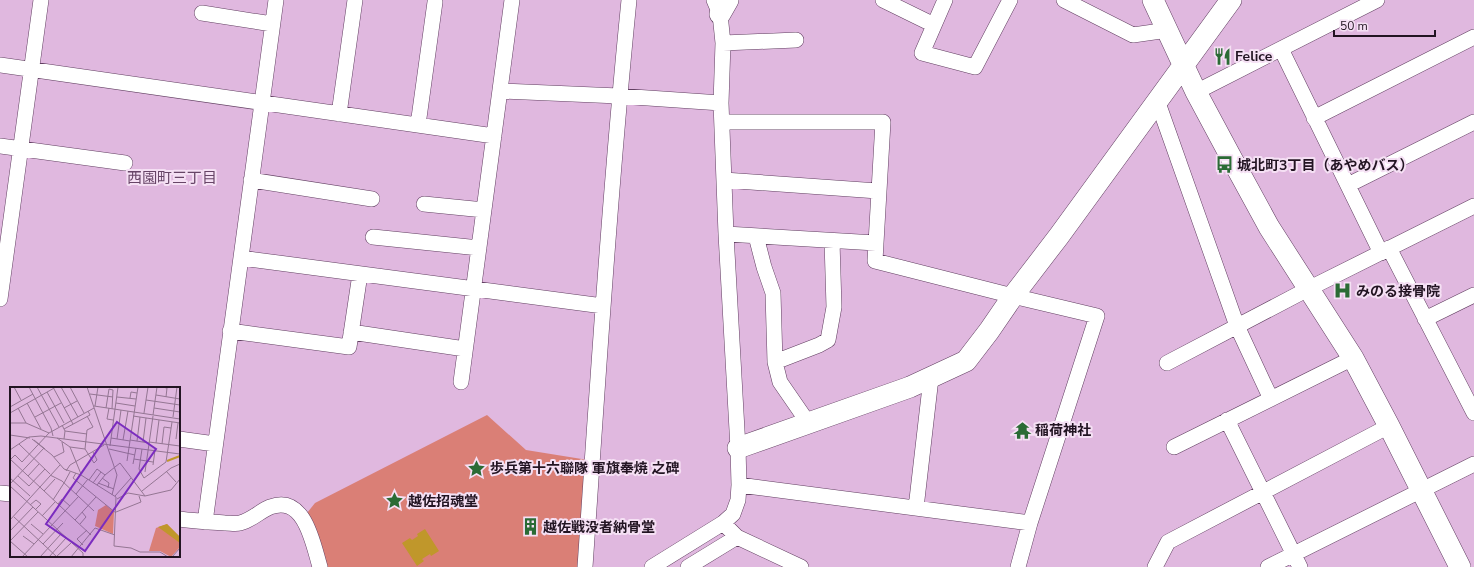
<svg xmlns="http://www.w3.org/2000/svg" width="1474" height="567" font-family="'Nunito Sans','Noto Sans JP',sans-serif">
	<rect width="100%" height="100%" fill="#e0b8df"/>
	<path fill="#da7f76" d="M 487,415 L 526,450 L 588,460 L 580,567 L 326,567 L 307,513 L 315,503 Z"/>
	<path fill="#c0972b" d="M 425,529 L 439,551 L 431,556 L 430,554 L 422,559 L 424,561 L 417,566 L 402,543 L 410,538 L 412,540 L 418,536 L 417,534 Z"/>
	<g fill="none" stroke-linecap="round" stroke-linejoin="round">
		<defs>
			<path id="street" d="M 883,0 L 934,25
				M 945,0 L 922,53 L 975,67 L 1010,0
				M 1064,0 L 1133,35 L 1168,30
				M 202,13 L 272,24
				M 723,43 L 796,40
				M 1281,49 L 1381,253
				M 0,65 L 494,136
				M 500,91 L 619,96 L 721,103
				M 1196,92 L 1377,0
				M 1157,100 L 1237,326 L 1271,399
				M 339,114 L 355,0
				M 1314,118 L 1474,37
				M 722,122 L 883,122 L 876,243
				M 418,125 L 435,2
				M 0,146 L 125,163
				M 251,180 L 372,199
				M 724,180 L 878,191
				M 1348,185 L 1474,122
				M 424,204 L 484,210
				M 726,234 L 876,243 L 875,261 L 1013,296 L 1097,316 L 1030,523 L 1018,567
				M 756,236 L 764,267 L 773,293 L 775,362 L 780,382 L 809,424
				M 373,237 L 479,248
				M 1389,248 L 1474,413
				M 241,258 L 603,306
				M 0,299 L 41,0
				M 1425,319 L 1474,295
				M 230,331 L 349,347 L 360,274
				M 351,332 L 465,349
				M 775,362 L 819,345 L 828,340 L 834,307 L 832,241
				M 1167,363 L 1308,289 L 1474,206
				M 461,382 L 512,0
				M 1227,420 L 1300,567
				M 179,439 L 215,444
				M 1174,447 L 1353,358
				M 739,485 L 1030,523
				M 0,493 L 11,494
				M 916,508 L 931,378
				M 179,519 C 194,521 210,522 225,523 C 230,523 236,524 240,523 C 252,520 260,511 270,507 C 305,494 313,544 320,567
				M 205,522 L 276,0
				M 723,523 L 737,537 L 801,567
				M 585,567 C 598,378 610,189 629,0
				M 652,567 L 723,523 L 733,514 L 738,500 L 739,485 L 738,448 L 726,234 L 721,103 L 723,43 L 720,14 L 714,0
				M 688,567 L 737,537
				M 1155,567 L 1168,542 L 1389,426
				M 1268,567 L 1474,464"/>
			<path id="secondary" d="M 1153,0 L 1196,92 L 1233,161 L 1269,227 L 1353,358 L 1389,426 L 1460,567
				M 720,14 L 728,0
				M 738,448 L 910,387 L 966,361 L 989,331 L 1013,296 L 1059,236 L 1231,0"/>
		</defs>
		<use href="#street" stroke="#613f61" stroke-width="16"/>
		<use href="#secondary" stroke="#613f61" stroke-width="22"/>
		<use href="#street" stroke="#fff" stroke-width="15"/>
		<use href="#secondary" stroke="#fff" stroke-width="21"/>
	</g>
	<defs>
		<symbol id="restaurant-bare" viewBox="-9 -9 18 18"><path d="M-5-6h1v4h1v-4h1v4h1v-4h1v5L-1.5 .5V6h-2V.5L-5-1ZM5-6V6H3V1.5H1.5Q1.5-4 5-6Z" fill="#2b6b35" stroke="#f5e0f4" stroke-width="2.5" paint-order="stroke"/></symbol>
		<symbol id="bus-bare" viewBox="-9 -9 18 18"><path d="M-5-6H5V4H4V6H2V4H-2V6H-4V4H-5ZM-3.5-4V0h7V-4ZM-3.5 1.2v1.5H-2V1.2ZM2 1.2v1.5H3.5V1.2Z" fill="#2b6b35" stroke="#f5e0f4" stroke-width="2.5" paint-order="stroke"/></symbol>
		<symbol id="hospital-bare" viewBox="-9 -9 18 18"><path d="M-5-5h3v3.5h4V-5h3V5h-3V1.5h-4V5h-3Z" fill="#2b6b35" stroke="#f5e0f4" stroke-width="2.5" paint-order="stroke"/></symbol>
		<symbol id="temple-bare" viewBox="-9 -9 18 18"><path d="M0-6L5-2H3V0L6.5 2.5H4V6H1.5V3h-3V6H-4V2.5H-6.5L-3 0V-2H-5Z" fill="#2b6b35" stroke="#f5e0f4" stroke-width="2.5" paint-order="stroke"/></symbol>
		<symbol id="sight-bare" viewBox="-9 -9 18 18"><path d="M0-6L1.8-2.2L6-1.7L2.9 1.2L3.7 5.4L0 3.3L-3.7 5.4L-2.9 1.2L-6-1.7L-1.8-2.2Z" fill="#2b6b35" stroke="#f5e0f4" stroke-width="2.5" paint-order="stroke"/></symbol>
		<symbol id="building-bare" viewBox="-9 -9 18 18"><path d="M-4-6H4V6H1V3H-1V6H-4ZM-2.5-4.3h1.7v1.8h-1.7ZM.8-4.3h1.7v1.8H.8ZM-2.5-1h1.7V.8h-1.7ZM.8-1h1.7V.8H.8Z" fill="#2b6b35" stroke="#f5e0f4" stroke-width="2.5" paint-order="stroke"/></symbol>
	</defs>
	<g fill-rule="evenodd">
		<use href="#restaurant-bare" x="1210" y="44" width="25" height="25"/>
		<use href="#bus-bare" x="1212" y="152" width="25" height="25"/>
		<use href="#hospital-bare" x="1330" y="278" width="25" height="25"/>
		<use href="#temple-bare" x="1010" y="418" width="25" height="25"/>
		<use href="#sight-bare" x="464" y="456" width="25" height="25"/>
		<use href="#sight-bare" x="382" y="488" width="25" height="25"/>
		<use href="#building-bare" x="518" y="514" width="25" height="25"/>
	</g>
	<g text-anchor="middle" stroke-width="4" stroke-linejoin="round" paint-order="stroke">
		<g font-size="14" font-weight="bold" fill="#221422" stroke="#f5e0f4" text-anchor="start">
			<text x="1235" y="61">Felice</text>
			<text x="1237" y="170">城北町3丁目（あやめバス）</text>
			<text x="1356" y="296">みのる接骨院</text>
			<text x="1035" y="435">稲荷神社</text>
			<text x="490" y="473">歩兵第十六聯隊 軍旗奉焼 之碑</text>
			<text x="408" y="506">越佐招魂堂</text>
			<text x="543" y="532">越佐戦没者納骨堂</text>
		</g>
		<g font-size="15" fill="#674567" stroke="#f5e0f4">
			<text x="172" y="183">西園町三丁目</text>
		</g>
	</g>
	<g transform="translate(10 387)">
		<rect width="170" height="170" fill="#e0b8df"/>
		<path d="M 96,118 L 104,125 L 103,147 L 85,139 L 88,123 ZM 157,137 L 170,150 L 170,160 L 161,170 L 150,164 L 139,164 L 146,141 Z" fill="#da7f76"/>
		<path d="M 157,137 L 170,150 L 170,156 L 148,140 Z" fill="#c0972b"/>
		<path fill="none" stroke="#c0972b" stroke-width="2" d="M 157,74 L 170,69"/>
		<path fill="none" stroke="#947693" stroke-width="1" d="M 4,0 L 11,13M 19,0 L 41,41 L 43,49M 27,0 L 49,40M 51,0 L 68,30M 60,0 L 74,26M 77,0 L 107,88 L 102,108M 152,0 L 157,1 L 156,10M 44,2 L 63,37M 37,5 L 54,36M 80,7 L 103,10M 146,8 L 170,12M 107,10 L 126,12M 120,11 L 121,5 L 127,6M 136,13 L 170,18M 17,16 L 31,42M 106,16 L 125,19M 84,19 L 170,32M 85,19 L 88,0M 0,20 L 23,7M 8,21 L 16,36M 54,21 L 67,14M 96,21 L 99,2 L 103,3 L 102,22M 99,21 L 97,32 L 103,33M 144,21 L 170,25M 0,26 L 46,0M 134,26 L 138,0M 143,28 L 147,0M 77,29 L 83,40 L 77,43 L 75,62 L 84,76 L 87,73 L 83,65M 123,29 L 170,36M 25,30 L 51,16M 163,30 L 167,0M 0,36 L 16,36 L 39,46M 52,38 L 55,44 L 54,52M 54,42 L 80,28 L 78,24M 55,44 L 77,47M 0,48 L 20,51M 47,51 L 60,60 L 71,87M 101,51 L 120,54M 22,52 L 42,68 L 54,82 L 71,88 L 106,110 L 104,159 L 121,161 L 130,165 L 150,165 L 158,170M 107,52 L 111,23M 166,52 L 168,36M 24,53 L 35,62M 113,53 L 118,24M 120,53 L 139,56M 127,54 L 130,30M 133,55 L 136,31M 139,55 L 170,59M 146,56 L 149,33M 9,57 L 40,87M 152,57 L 154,40 L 161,41M 100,59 L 108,0M 60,60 L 75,62M 99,62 L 125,68M 132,62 L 129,82 L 134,91 L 156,75 L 162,35M 0,63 L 19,50 L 31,49 L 170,67M 44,70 L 54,65 L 52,55M 0,72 L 81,148M 124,72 L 143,75M 0,73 L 5,68 L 12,75 L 39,46 L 84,21M 117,74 L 128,0M 123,77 L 126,61M 143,78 L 145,63M 56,84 L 60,78 L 94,58M 156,84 L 166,95M 135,85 L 143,29M 66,86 L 63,91 L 106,126M 40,88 L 52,94 L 84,124M 8,89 L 19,99 L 35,82M 18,89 L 29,77M 0,91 L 20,109M 92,91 L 99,96 L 98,101M 79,93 L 87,82 L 95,88M 54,96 L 60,85M 83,96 L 91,85M 88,96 L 104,102M 0,97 L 34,61M 87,98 L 95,88 L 110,76 L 135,109M 0,99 L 73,166 L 73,170M 34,104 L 45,92M 132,104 L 161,81 L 170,77M 66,107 L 78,92M 105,109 L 121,91M 107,112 L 118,106 L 135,109 L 161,103 L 170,92M 43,113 L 54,96M 48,117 L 52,112 L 60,119M 20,118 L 26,113 L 31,117 L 25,123M 106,125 L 131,115 L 129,109M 32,129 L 45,115M 4,130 L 47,170M 0,133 L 50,78M 65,133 L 86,110M 21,137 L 33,147M 70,137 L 76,130 L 72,125M 0,144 L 23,120M 13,149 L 24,157M 0,154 L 28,125M 0,154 L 18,170M 33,157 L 53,136M 73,158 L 67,152 L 77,143M 12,170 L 69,109M 30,170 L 51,147M 39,170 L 56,151M 46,170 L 61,156M 61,170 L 85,141 L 105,148M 162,170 L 170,161"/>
		<path fill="#7b2cbf" fill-opacity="0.15" stroke="#7b2cbf" stroke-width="2" d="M 107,35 L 146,62 L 75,164 L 36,137 Z"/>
		<rect width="170" height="170" fill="none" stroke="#221422" stroke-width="2"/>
	</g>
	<path d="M1334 30v6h101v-6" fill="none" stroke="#221422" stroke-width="2"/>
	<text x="1340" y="30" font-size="12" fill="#221422" stroke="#f5e0f4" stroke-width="3" paint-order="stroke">50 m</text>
</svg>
